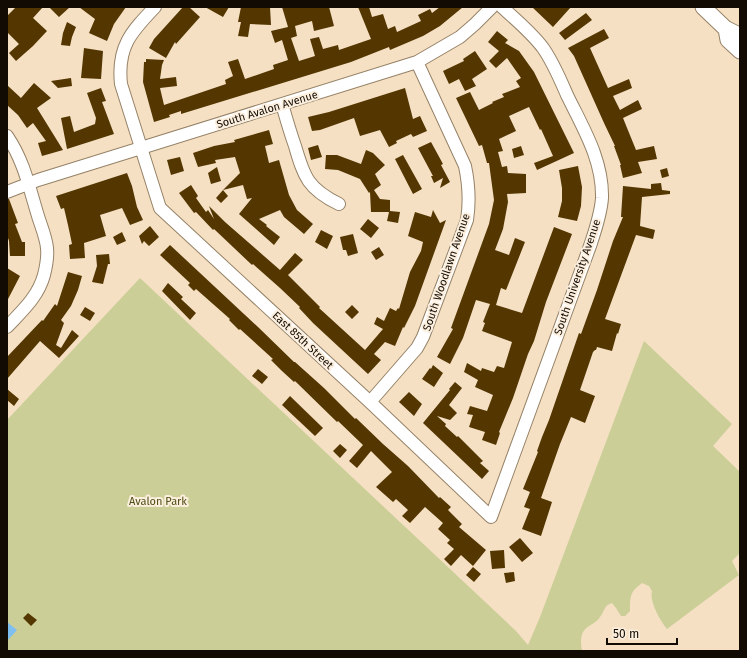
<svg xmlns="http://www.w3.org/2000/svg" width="747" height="658" font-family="'Fira Sans',sans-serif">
	<rect width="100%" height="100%" fill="#f5e0c4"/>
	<path fill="#cbce97" d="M 140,278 L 516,631 L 528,645 L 540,617 L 644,341 L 732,424 L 713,446 L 740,472 L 740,553 L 732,561 L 739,575 L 667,629 C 660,621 649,601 652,591 L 649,586 L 642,583 C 630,592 630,596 630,611 L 625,616 L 621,616 L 616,608 L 612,603 C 603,606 605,611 600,617 C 596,624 587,625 583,632 C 580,638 581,645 582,651 L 7,651 L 7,420 Z"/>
	<path fill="#7fbff0" d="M 7,622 L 17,630 L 7,641 Z"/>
	<path fill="#533600" d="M 16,7 L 43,7 L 33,18 L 47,31 L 33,46 L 16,61 L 9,53 L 19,44 L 7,32 L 7,16 Z
		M 49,7 L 70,7 L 59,17 Z
		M 79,7 L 126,7 L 114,24 L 107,41 L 89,33 L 95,19 Z
		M 183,7 L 189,7 L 200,17 L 176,44 L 175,42 L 166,58 L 149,48 L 154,39 Z
		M 205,7 L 229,7 L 223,17 Z
		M 241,7 L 270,7 L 271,25 L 250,24 L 248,37 L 238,36 L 241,22 L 238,22 Z
		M 282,7 L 329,7 L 334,26 L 314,31 L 312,21 L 295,26 L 297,36 L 291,38 L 299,61 L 315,56 L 310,39 L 319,37 L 323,49 L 338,45 L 339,50 L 371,39 L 358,7 L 369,7 L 372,17 L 383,14 L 388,29 L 395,26 L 397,32 L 421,21 L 418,15 L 430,9 L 432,13 L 440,7 L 463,7 L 440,26 L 423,36 L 390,50 L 389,47 L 351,62 L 181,114 L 181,111 L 169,115 L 170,117 L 154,122 L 143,82 L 144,62 L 146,62 L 146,59 L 164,60 L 162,65 L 160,79 L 176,77 L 177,86 L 160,88 L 164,105 L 226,84 L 225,80 L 233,76 L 228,62 L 238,59 L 245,79 L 274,69 L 273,65 L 288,60 L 282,40 L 275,43 L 271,31 L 288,27 Z
		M 532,7 L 571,7 L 553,27 Z
		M 586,13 L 592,20 L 565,40 L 559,33 Z
		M 67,22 L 76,27 L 72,37 L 70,46 L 61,45 L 63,33 Z
		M 604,29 L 609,38 L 590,48 L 608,88 L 629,79 L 632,88 L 613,96 L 620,110 L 638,100 L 642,109 L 623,118 L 636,150 L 654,146 L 657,159 L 638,162 L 642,173 L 623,178 L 620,165 L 621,165 L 614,146 L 615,146 L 604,123 L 574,56 L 568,48 Z
		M 497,31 L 508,40 L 505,43 L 519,51 L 534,72 L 574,153 L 537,170 L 534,163 L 553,156 L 541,129 L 540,130 L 529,107 L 509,116 L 516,131 L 499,139 L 503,151 L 498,152 L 502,167 L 507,166 L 508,173 L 526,174 L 526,193 L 507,194 L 508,202 L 503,229 L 495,250 L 509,255 L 515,238 L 525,242 L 506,290 L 501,288 L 496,305 L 522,313 L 554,227 L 572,234 L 546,302 L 534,341 L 528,354 L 513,398 L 499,432 L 500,433 L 496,445 L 482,440 L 485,432 L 469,427 L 473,415 L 467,414 L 470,406 L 487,411 L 493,395 L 475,387 L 478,380 L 464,372 L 467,363 L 481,371 L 482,368 L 494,372 L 497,366 L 504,368 L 512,342 L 482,331 L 485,323 L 483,322 L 490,304 L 476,300 L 463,338 L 450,364 L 437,357 L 453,329 L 451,328 L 489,224 L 494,200 L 489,163 L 487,163 L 482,145 L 479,146 L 456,98 L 470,92 L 479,110 L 493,103 L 492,102 L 504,97 L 502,94 L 520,87 L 516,81 L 521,78 L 507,58 L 496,68 L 489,61 L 499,51 L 488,42 Z
		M 84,48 L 103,51 L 101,79 L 81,78 Z
		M 475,51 L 487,69 L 472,79 L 476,86 L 465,91 L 459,79 L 449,84 L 443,71 L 464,61 L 463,59 Z
		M 71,78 L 72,86 L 58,88 L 51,81 Z
		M 34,83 L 51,98 L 37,108 L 63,150 L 42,156 L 38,143 L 46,141 L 33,123 L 27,128 L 18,115 L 7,105 L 7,85 L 21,98 Z
		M 101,88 L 106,101 L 102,102 L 114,134 L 67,149 L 61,118 L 70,116 L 74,132 L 95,124 L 96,118 L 87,93 Z
		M 405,88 L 413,119 L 420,116 L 427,131 L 413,137 L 411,134 L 396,141 L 397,143 L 389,147 L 380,130 L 360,136 L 354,118 L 320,130 L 312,131 L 308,117 L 329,112 Z
		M 269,130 L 273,144 L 265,146 L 269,163 L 279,160 L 289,195 L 297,210 L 313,224 L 304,234 L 284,217 L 280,210 L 259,219 L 267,225 L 266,226 L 280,237 L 274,245 L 239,214 L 252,198 L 247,199 L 243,185 L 223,190 L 240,173 L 235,157 L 215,160 L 216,163 L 198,167 L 193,153 L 214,146 L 235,142 L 234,140 Z
		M 431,142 L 443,164 L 441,165 L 450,182 L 440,188 L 443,178 L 434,183 L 431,176 L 433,176 L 418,148 Z
		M 318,145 L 322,157 L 311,160 L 308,148 Z
		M 521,146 L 524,155 L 514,158 L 512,149 Z
		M 366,150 L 373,153 L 385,165 L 375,174 L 381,185 L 374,190 L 380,199 L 390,200 L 390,211 L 400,212 L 398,223 L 387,221 L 389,212 L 371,212 L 370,192 L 369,193 L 360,179 L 338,170 L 325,169 L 326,155 L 337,155 L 361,164 Z
		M 403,155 L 422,189 L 413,194 L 395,159 Z
		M 180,157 L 184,171 L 171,175 L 167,160 Z
		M 578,166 L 582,187 L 581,206 L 577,221 L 558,217 L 562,201 L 562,188 L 559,170 Z
		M 217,167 L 221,181 L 211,184 L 208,173 Z
		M 667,168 L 669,176 L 662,178 L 660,170 Z
		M 127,173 L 132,186 L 137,207 L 143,220 L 130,225 L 122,208 L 100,215 L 106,236 L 84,243 L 85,258 L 70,259 L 69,245 L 72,244 L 68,225 L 64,208 L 61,209 L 56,196 Z
		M 661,183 L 662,190 L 670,191 L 670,194 L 642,197 L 640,226 L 655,230 L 653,239 L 636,235 L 605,319 L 621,324 L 618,334 L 617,333 L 612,351 L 597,347 L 596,350 L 595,350 L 593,352 L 580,390 L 595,396 L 585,423 L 571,417 L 560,444 L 541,498 L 552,502 L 541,536 L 522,529 L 530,509 L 524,507 L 530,492 L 523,489 L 538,452 L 537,451 L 542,437 L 549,420 L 579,333 L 581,334 L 597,290 L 613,241 L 623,217 L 621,217 L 623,186 L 651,189 L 651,184 Z
		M 191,185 L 198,196 L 196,198 L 206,212 L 208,210 L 214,219 L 209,206 L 225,222 L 280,270 L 295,253 L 303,260 L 288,275 L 320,307 L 319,308 L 365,350 L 383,329 L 374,324 L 377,317 L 384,321 L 390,308 L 396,311 L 398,308 L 399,309 L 410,272 L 421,251 L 423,242 L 408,236 L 415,212 L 431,217 L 433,210 L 440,223 L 446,220 L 415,306 L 404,328 L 403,327 L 395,346 L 385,342 L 374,354 L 381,360 L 368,374 L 313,323 L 299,308 L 300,307 L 280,288 L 253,264 L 252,265 L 214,229 L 213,230 L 196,212 L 194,213 L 179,193 Z
		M 223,190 L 228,196 L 221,203 L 216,198 Z
		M 7,199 L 9,199 L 18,223 L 15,224 L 22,242 L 25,242 L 25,256 L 10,256 L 9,241 L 7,235 Z
		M 368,219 L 379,228 L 371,238 L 360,229 Z
		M 150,226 L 159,237 L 149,246 L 144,241 L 142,244 L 139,236 Z
		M 321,230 L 333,236 L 327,249 L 315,242 Z
		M 122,232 L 126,241 L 117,245 L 113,237 Z
		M 353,234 L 358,253 L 348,256 L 346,250 L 343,250 L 340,237 Z
		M 170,245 L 258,327 L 294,362 L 295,362 L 324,388 L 355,419 L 356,418 L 383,444 L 408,466 L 439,498 L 440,497 L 451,507 L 448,510 L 462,524 L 459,527 L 486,550 L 473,566 L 461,555 L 451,566 L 444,559 L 454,549 L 447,543 L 450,540 L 438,529 L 443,523 L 425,507 L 410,523 L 402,516 L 408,510 L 396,499 L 393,502 L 376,487 L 392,472 L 371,451 L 357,468 L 349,461 L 363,445 L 338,421 L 337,422 L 295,381 L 294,382 L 282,371 L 271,360 L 273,359 L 240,329 L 239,330 L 229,320 L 230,319 L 196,289 L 194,291 L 188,285 L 190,283 L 160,255 Z
		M 379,247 L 384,255 L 376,260 L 371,252 Z
		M 109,254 L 110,264 L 108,264 L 103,284 L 92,282 L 97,266 L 96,255 Z
		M 7,268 L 20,276 L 7,301 Z
		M 68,272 L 82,276 L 78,290 L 71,306 L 61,320 L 64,323 L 56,345 L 61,348 L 72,330 L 79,336 L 59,358 L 40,341 L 7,379 L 7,357 L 42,320 L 43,321 L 55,304 L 57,306 Z
		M 168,283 L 183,297 L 181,299 L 196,313 L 190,320 L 162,291 Z
		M 352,305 L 359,312 L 352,319 L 345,312 Z
		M 85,307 L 95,313 L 90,321 L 80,315 Z
		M 433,365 L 443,373 L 434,387 L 422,379 L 430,368 L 431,369 Z
		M 258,369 L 268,377 L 262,384 L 252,376 Z
		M 455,382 L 462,388 L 449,405 L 457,413 L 450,420 L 437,416 L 446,424 L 445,426 L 457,437 L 458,436 L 483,461 L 480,463 L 489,471 L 482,479 L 423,423 L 450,390 L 449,389 Z
		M 7,389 L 19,399 L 14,406 L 7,400 Z
		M 409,392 L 422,404 L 414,416 L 399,402 Z
		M 290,396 L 323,428 L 315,436 L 282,405 Z
		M 340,444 L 347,450 L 340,458 L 333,451 Z
		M 520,538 L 533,553 L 522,562 L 509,547 Z
		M 504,550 L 505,568 L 492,569 L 490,551 Z
		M 473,567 L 481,574 L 474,582 L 466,575 Z
		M 514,572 L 515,581 L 506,583 L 504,573 Z
		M 28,613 L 37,620 L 31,626 L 23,618 Z"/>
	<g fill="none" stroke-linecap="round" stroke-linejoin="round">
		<defs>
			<path id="minor" d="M 155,7 C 131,32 117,47 121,84 L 160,208 L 370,402 L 491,517 L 590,246 C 595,231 601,214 602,198 C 603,160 583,128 567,95 C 560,79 553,62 543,48 C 532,33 516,20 502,7
				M 282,104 C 286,118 290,132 295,146 C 304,177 308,189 339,204
				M 7,136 C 24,161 29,187 38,216 C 41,226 46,237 47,248 C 48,257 46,267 44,275 C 38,297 22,311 7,327
				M 7,192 L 38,180 L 141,148 L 417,62 L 460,37 L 475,24 L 492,7
				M 370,402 L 417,348 L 423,337 L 467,220 C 470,201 469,185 465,166 L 417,62"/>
			<path id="major" d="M 703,7 L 725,28 L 735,33 L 740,37
				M 726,29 L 728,40 L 740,51"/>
		</defs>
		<use href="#minor" stroke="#958267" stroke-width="14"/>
		<use href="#major" stroke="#958267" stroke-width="17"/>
		<use href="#minor" stroke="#fff" stroke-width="12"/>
		<use href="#major" stroke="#fff" stroke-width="15"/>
	</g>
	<g text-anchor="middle" stroke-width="4" stroke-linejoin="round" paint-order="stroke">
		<g font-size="11" fill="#120b03" stroke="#fcefde">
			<text transform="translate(267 109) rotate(-17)" y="4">South Avalon Avenue</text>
			<text transform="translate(446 272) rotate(-71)" y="4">South Woodlawn Avenue</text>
			<text transform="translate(577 277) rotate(-71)" y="4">South University Avenue</text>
			<text transform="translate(303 340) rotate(43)" y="4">East 85th Street</text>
		</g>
		<g font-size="11" fill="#4c4d16" stroke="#fcefde">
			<text x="158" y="505">Avalon Park</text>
		</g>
	</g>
	<rect width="747" height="658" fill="none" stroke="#120b03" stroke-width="16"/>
	<path d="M607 638v6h70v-6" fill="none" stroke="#120b03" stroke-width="2"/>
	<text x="613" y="638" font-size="12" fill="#120b03" stroke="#fcefde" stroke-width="3" paint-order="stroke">50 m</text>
</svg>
